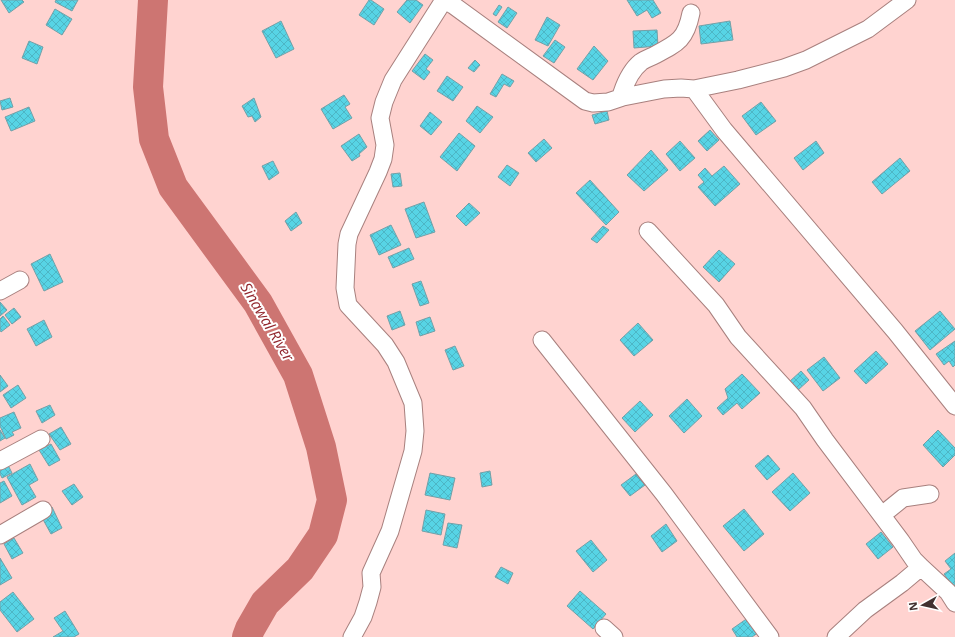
<svg xmlns="http://www.w3.org/2000/svg" width="955" height="637" font-family="'Open Sans',sans-serif">
	<defs>
		<pattern id="building-cross-hatch" width="8" height="8" patternUnits="userSpaceOnUse"><rect width="8" height="8" fill="#57d4e5"/><path d="M0 0l8 8M0 8l8-8" fill="none" stroke="#4db6c5"/></pattern>
	</defs>
	<rect width="100%" height="100%" fill="#ffd3d0"/>
	<g fill="none" stroke-linecap="round" stroke-linejoin="round">
		<path stroke="#cd7572" stroke-width="30" d="M 153,0 L 148,87 L 154,139 L 173,187 L 258,303 L 298,375 L 321,447 L 332,500 L 323,535 L 300,569 L 265,603 L 250,629 L 247,637"/>
	</g>
	<path fill="url(#building-cross-hatch)" stroke="#74a0a7" d="M 1,0 L 22,0 L 24,2 L 9,13 Z
		M 56,0 L 78,0 L 72,11 L 55,2 Z
		M 369,0 L 371,0 L 384,9 L 374,25 L 359,15 Z
		M 407,0 L 416,0 L 423,5 L 410,23 L 397,12 Z
		M 627,0 L 653,0 L 661,13 L 652,18 L 647,10 L 637,16 Z
		M 499,5 L 502,7 L 496,16 L 493,14 Z
		M 508,7 L 517,13 L 507,28 L 498,22 Z
		M 55,9 L 72,19 L 62,35 L 46,25 Z
		M 547,17 L 560,25 L 548,46 L 535,40 Z
		M 281,21 L 294,49 L 276,58 L 262,31 Z
		M 730,21 L 733,40 L 701,44 L 699,26 Z
		M 657,30 L 658,46 L 634,48 L 633,31 Z
		M 555,40 L 565,47 L 554,63 L 543,56 Z
		M 29,41 L 43,47 L 37,64 L 22,58 Z
		M 594,46 L 608,61 L 593,80 L 577,69 Z
		M 425,54 L 433,60 L 426,69 L 430,72 L 424,80 L 412,71 Z
		M 475,60 L 480,65 L 474,72 L 468,68 Z
		M 502,74 L 514,81 L 510,87 L 504,84 L 496,97 L 490,94 Z
		M 447,76 L 463,87 L 453,101 L 437,91 Z
		M 344,95 L 350,104 L 345,107 L 352,118 L 333,129 L 321,109 Z
		M 10,98 L 13,107 L 2,110 L 0,101 Z
		M 254,98 L 261,117 L 255,122 L 252,116 L 248,117 L 242,106 Z
		M 761,102 L 776,121 L 756,135 L 742,116 Z
		M 477,106 L 493,117 L 480,133 L 466,121 Z
		M 29,107 L 35,121 L 11,131 L 5,117 Z
		M 607,111 L 609,120 L 595,124 L 592,115 Z
		M 430,112 L 442,122 L 431,135 L 420,126 Z
		M 710,130 L 719,140 L 707,151 L 698,141 Z
		M 459,133 L 475,146 L 457,171 L 440,157 Z
		M 359,134 L 367,147 L 359,154 L 360,156 L 352,161 L 341,146 Z
		M 544,139 L 552,148 L 536,162 L 528,153 Z
		M 680,141 L 695,158 L 680,171 L 666,154 Z
		M 816,141 L 824,153 L 803,170 L 794,158 Z
		M 651,150 L 668,170 L 644,191 L 627,175 Z
		M 900,158 L 910,171 L 882,194 L 872,182 Z
		M 273,161 L 279,173 L 269,180 L 262,166 Z
		M 507,165 L 519,173 L 510,186 L 498,177 Z
		M 724,166 L 740,184 L 715,206 L 698,187 L 704,182 L 698,175 L 705,168 L 712,176 Z
		M 400,173 L 402,186 L 393,187 L 391,174 Z
		M 590,180 L 619,212 L 606,225 L 576,193 Z
		M 424,202 L 435,232 L 416,238 L 405,209 Z
		M 469,203 L 480,213 L 466,226 L 456,216 Z
		M 296,212 L 302,223 L 291,231 L 285,221 Z
		M 391,225 L 401,245 L 379,255 L 370,235 Z
		M 603,226 L 609,230 L 597,243 L 591,239 Z
		M 409,248 L 414,259 L 393,268 L 388,257 Z
		M 719,250 L 735,264 L 719,282 L 703,267 Z
		M 50,254 L 63,282 L 44,291 L 31,264 Z
		M 421,281 L 429,303 L 420,306 L 412,284 Z
		M 0,302 L 7,310 L 0,316 Z
		M 14,308 L 21,317 L 12,324 L 5,315 Z
		M 400,311 L 405,325 L 392,330 L 387,316 Z
		M 940,311 L 955,329 L 930,350 L 915,331 Z
		M 3,316 L 10,325 L 1,332 L 0,330 L 0,319 Z
		M 430,317 L 435,331 L 420,336 L 416,322 Z
		M 44,320 L 52,337 L 36,346 L 27,329 Z
		M 638,323 L 653,340 L 634,356 L 620,340 Z
		M 955,341 L 955,365 L 953,367 L 949,361 L 944,365 L 936,354 Z
		M 455,346 L 464,366 L 453,370 L 445,350 Z
		M 876,351 L 888,364 L 866,384 L 854,371 Z
		M 824,357 L 840,378 L 823,391 L 807,370 Z
		M 801,371 L 809,380 L 797,391 L 789,382 Z
		M 742,374 L 760,393 L 742,409 L 737,403 L 723,415 L 717,408 L 728,398 L 725,389 Z
		M 0,375 L 8,386 L 0,392 Z
		M 18,385 L 26,398 L 11,408 L 3,395 Z
		M 687,399 L 702,416 L 684,433 L 669,416 Z
		M 640,401 L 653,415 L 635,432 L 622,418 Z
		M 50,405 L 55,415 L 42,423 L 36,411 Z
		M 14,412 L 21,428 L 12,432 L 14,435 L 6,439 L 0,426 L 0,418 Z
		M 61,427 L 71,444 L 60,450 L 49,434 Z
		M 0,430 L 5,438 L 0,441 Z
		M 938,430 L 955,448 L 955,455 L 943,467 L 923,445 Z
		M 51,444 L 60,460 L 49,466 L 39,450 Z
		M 768,455 L 780,469 L 767,480 L 755,466 Z
		M 7,463 L 12,473 L 2,478 L 0,474 L 0,467 Z
		M 30,464 L 38,480 L 29,485 L 36,497 L 22,505 L 7,477 Z
		M 490,471 L 492,485 L 482,487 L 480,473 Z
		M 430,473 L 455,478 L 450,500 L 425,495 Z
		M 793,473 L 810,493 L 790,511 L 772,492 Z
		M 636,474 L 645,485 L 630,496 L 621,485 Z
		M 4,481 L 12,496 L 0,503 L 0,483 Z
		M 74,484 L 83,497 L 72,505 L 62,491 Z
		M 52,507 L 62,528 L 51,534 L 40,514 Z
		M 744,509 L 764,534 L 744,551 L 723,526 Z
		M 426,510 L 445,514 L 441,535 L 422,531 Z
		M 448,523 L 462,525 L 457,548 L 443,545 Z
		M 666,524 L 677,541 L 662,552 L 651,536 Z
		M 881,532 L 893,547 L 878,559 L 866,544 Z
		M 14,538 L 23,553 L 12,559 L 4,544 Z
		M 591,540 L 607,560 L 593,572 L 576,551 Z
		M 955,553 L 955,586 L 953,587 L 944,574 L 951,569 L 945,561 Z
		M 0,558 L 12,578 L 0,585 Z
		M 501,567 L 513,573 L 508,584 L 495,577 Z
		M 580,591 L 606,614 L 593,629 L 567,606 Z
		M 13,592 L 34,619 L 17,632 L 0,610 L 0,602 Z
		M 65,611 L 79,634 L 74,637 L 53,637 L 63,631 L 54,618 Z
		M 752,615 L 762,630 L 752,637 L 737,637 L 732,629 Z"/>
	<g fill="none" stroke-linecap="round" stroke-linejoin="round">
		<defs>
			<path id="street" d="M 444,0 L 453,5 L 585,101 L 593,103 L 608,102 L 623,97 L 664,89 L 681,88 L 694,89 L 738,80 L 784,68 L 806,60 L 868,29 L 907,0
				M 694,89 L 724,130 L 895,331 L 955,406
				M 623,97 L 622,93 C 626,81 631,70 641,62 C 645,59 651,57 655,55 C 678,43 686,39 691,13
				M 648,231 L 716,305 L 738,337 L 803,408 L 825,440 L 901,541 L 914,560 L 921,567
				M 0,291 L 20,280
				M 542,340 L 664,494 L 770,637
				M 0,461 L 41,439
				M 882,515 L 903,498 L 930,494
				M 0,535 L 43,510
				M 604,628 L 614,637
				M 352,637 L 363,617 L 368,602 L 372,587 L 371,573 L 390,531 L 413,451 L 415,431 L 413,403 L 396,362 L 385,345 L 348,305 L 345,288 L 347,244 L 349,234 L 378,172 L 383,159 L 385,145 L 380,118 L 384,102 L 393,80 L 444,0
				M 836,637 L 865,610 L 902,583 L 921,567 L 948,592 L 955,603"/>
		</defs>
		<use href="#street" stroke="#a8807e" stroke-width="19"/>
		<use href="#street" stroke="#fff" stroke-width="17"/>
	</g>
	<g text-anchor="middle" stroke-width="4" stroke-linejoin="round" paint-order="stroke">
		<g font-size="15" font-style="italic" fill="#91262d" stroke="#fff">
			<text transform="translate(267 322) rotate(59)" y="5">Sinawal River</text>
		</g>
	</g>
	<g transform="translate(923 605) rotate(262)" stroke="#ffffff" stroke-width="3" paint-order="stroke">
	<path d="M0-3L7 15L0 10L-7 15Z" fill="#41302f"/>
	<text y="-6" font-size="11" font-weight="bold" text-anchor="middle" fill="#41302f">N</text>
	</g>
</svg>
